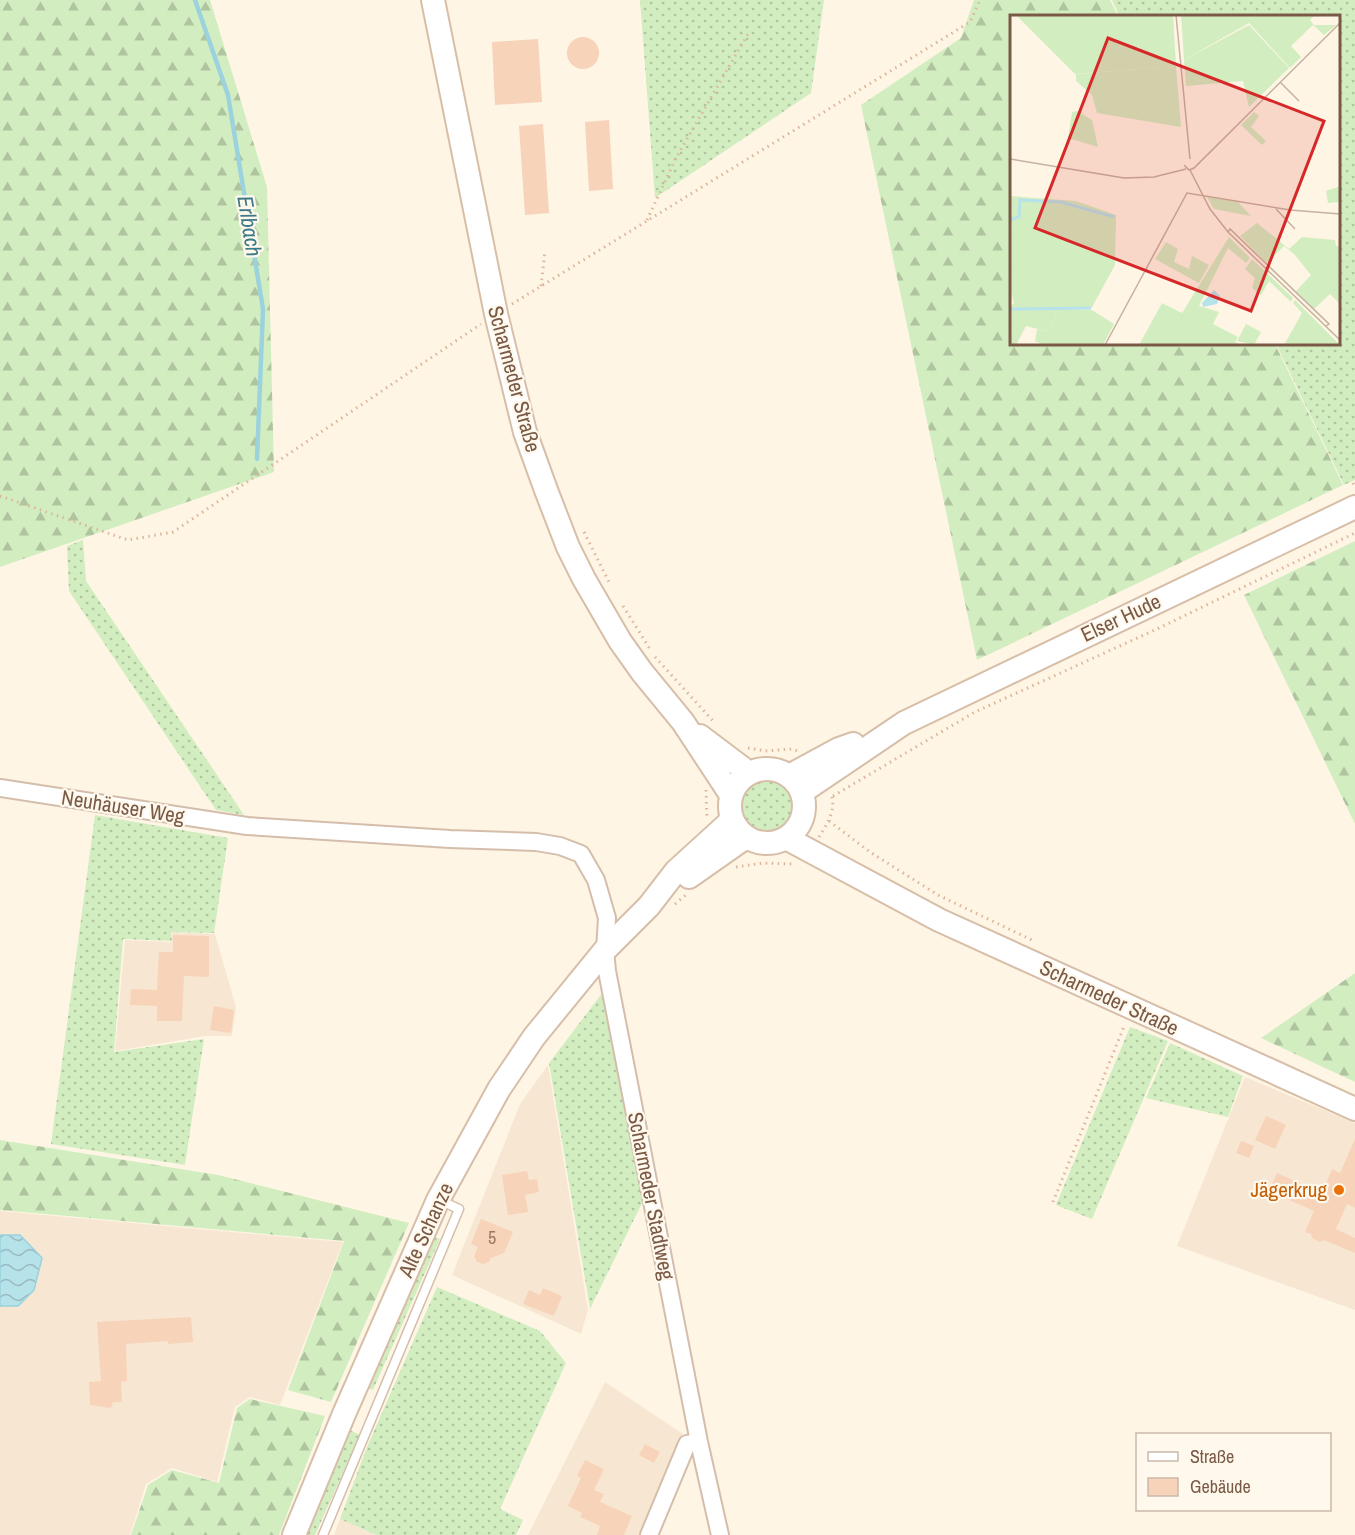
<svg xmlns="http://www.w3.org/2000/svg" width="1355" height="1535" font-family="'Archivo Narrow',sans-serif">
	<defs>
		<pattern id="grass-dots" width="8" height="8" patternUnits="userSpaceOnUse" patternTransform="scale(1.5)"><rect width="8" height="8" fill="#d2eec1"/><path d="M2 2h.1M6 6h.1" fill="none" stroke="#afc49f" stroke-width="1.8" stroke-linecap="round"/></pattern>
		<pattern id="forest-firs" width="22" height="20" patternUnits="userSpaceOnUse" patternTransform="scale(1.5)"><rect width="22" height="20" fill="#d2eec1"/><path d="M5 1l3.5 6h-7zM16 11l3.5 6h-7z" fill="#afc49f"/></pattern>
		<pattern id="water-waves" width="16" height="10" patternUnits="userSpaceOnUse" patternTransform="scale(1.5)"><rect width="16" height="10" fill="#b6e2ea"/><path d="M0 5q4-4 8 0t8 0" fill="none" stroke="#99babf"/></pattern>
	</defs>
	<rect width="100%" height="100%" fill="#fef5e4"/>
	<path fill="#f7e7d2" d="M 172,932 L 215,934 L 236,1007 L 232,1036 L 205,1036 L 115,1051 L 125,940 L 172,942 Z
		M 548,1065 L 588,1310 L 581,1334 L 452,1275 L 520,1104 Z
		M 1245,1077 L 1355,1123 L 1355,1310 L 1177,1246 Z
		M 0,1211 L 343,1242 L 280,1405 L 250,1397 L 235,1407 L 217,1482 L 172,1468 L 146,1484 L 130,1535 L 0,1535 Z
		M 605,1382 L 683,1434 L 640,1535 L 528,1535 Z
		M 340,1519 L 375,1535 L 334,1535 Z"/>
	<path fill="url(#grass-dots)" d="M 640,0 L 824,0 L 811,93 L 655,198 Z
		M 1112,0 L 1355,0 L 1355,480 L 1344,485 L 1276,344 L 1338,344 L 1338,16 L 1119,16 Z
		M 83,540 L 86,581 L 244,815 L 216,810 L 69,591 L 67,546 Z
		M739 806a27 27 0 1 1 54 0a27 27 0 1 1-54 0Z
		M 95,815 L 228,838 L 214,933 L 171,932 L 172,941 L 123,939 L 114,1052 L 204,1039 L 185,1165 L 51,1144 Z
		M 603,992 L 646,1195 L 590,1309 L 549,1063 Z
		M 1130,1027 L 1168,1041 L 1092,1219 L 1056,1205 Z
		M 1170,1043 L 1243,1076 L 1228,1117 L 1146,1098 Z
		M 435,1237 L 440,1239 L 373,1390 L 368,1388 Z
		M 437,1287 L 540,1331 L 566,1363 L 500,1509 L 523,1520 L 516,1535 L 376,1535 L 340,1519 L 367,1447 Z
		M 350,1430 L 360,1435 L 315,1535 L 303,1535 Z"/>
	<path fill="url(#forest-firs)" d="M 0,0 L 210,0 L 267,187 L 274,472 L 0,567 Z
		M 974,0 L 1110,0 L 1118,16 L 1012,16 L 1012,344 L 1275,344 L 1343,485 L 977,660 L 861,105 L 961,38 Z
		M 1355,541 L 1355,824 L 1244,595 Z
		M 1355,973 L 1355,1082 L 1261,1038 Z
		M 0,1140 L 218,1175 L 409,1223 L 331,1402 L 288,1390 L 344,1241 L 0,1210 Z
		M 250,1399 L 325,1416 L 279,1535 L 131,1535 L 148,1485 L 172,1470 L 219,1483 L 237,1408 Z"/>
	<path fill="url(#water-waves)" stroke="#9bd2dd" stroke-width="1.5" d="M 0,1235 L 20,1235 L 42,1258 L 34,1290 L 18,1306 L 0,1306 Z"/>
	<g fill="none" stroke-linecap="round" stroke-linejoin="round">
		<path stroke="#9bd2dd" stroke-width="4.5" d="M 195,0 L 228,95 L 263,309 L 257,459"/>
	</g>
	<path fill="#f7d3b9" d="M567 53a16 16 0 1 1 32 0a16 16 0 1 1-32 0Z
		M 538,39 L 542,102 L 495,105 L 492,42 Z
		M 609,120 L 613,189 L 589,191 L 585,122 Z
		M 543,124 L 549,213 L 525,215 L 519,126 Z
		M 173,935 L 209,936 L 209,977 L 184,976 L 182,1021 L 157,1021 L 157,1006 L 130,1005 L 131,989 L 157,990 L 159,952 L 173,952 Z
		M 214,1006 L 234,1010 L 231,1033 L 210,1030 Z
		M 1266,1116 L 1286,1125 L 1275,1149 L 1255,1140 Z
		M 1355,1139 L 1355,1208 L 1347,1204 L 1336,1229 L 1355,1238 L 1355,1253 L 1324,1240 L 1320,1242 L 1312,1238 L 1311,1234 L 1305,1232 L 1314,1211 L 1269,1191 L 1277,1173 L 1322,1193 L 1332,1169 L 1340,1173 Z
		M 1241,1141 L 1254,1146 L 1249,1158 L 1236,1153 Z
		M 527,1171 L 529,1180 L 537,1179 L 539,1192 L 525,1195 L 528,1212 L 508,1215 L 502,1175 Z
		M 481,1219 L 513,1232 L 504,1253 L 491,1258 L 489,1262 L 483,1264 L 477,1262 L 474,1256 L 478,1247 L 471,1244 Z
		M 543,1288 L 562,1296 L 554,1316 L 523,1304 L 529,1290 L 540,1295 Z
		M 191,1317 L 193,1342 L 168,1344 L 168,1341 L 126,1344 L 127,1381 L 121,1382 L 122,1402 L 113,1402 L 111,1408 L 90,1405 L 89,1382 L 101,1381 L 97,1322 Z
		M 645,1444 L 660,1452 L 654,1463 L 639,1455 Z
		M 585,1460 L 604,1469 L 594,1490 L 604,1494 L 600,1502 L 632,1516 L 624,1535 L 597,1535 L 600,1526 L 580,1517 L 582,1513 L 568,1506 L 581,1478 L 577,1476 Z"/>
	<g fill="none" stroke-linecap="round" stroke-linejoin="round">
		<defs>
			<path id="lane" d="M 323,1535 L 459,1209 L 439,1200"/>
			<path id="street" d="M 0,788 L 247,826 L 450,839 L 536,842 L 560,846 L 581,854 L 596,880 L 607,918 L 605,950 L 607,971 L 699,1442 L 720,1535
				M 649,1535 L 687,1444 L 699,1442"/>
			<path id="secondary" d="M 433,0 L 496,314 L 525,432 L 546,490 L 568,547 L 584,579 L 620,641 L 642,672 L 683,722 L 731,795
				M 700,736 L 749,773
				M730 806a37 37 0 1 1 74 0a37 37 0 1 1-74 0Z
				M 789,776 L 839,749 L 853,744
				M 802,792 L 904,723 L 1355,507
				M 786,838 L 939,920 L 1355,1109
				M 689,877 L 746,837
				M 294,1535 L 344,1414 L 438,1200 L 499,1089 L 534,1037 L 605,950 L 649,906 L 676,871 L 732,820"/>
		</defs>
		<use href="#lane" stroke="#d4beab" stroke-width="11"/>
		<use href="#street" stroke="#d4beab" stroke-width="20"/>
		<use href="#secondary" stroke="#d7bea8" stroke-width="26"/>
		<path stroke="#dcb69b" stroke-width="3" stroke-dasharray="1.5 4.5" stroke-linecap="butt" d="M 647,220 L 676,158 L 749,32
			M 541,286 L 545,251
			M 512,304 L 970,22 L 980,0
			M 1353,483 L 1355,487
			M 0,496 L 128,540 L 173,532 L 481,324
			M 584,532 L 609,582
			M 623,606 L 650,649
			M 655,657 L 713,721
			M 748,748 L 765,751 L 792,749 L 798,751
			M 706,790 L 707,819
			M 833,796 L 975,712 L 1157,629 L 1355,533
			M 829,821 L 870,852 L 938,895 L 1034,941
			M 819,837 C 827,824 837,809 831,794
			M 736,867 L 763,863 L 795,864
			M 675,904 L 686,895
			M 1053,1202 L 1125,1024"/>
		<use href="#lane" stroke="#fff" stroke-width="8"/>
		<use href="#street" stroke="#fff" stroke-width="16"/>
		<use href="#secondary" stroke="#fff" stroke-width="22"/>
	</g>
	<circle fill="#e8710a" stroke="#fff8ec" stroke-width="2" cx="1339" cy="1190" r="6"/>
	<g text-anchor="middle" stroke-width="4.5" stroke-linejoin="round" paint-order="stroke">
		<g font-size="18" fill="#997863">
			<text x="492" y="1244">5</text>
		</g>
		<g font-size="21" fill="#7a5a46" stroke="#fff8ec">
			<text transform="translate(514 379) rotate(75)" y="7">Scharmeder Straße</text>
			<text transform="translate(1121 618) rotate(-25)" y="7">Elser Hude</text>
			<text transform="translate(123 807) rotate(9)" y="7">Neuhäuser Weg</text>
			<text transform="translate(1109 998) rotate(25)" y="7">Scharmeder Straße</text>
			<text transform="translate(651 1196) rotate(79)" y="7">Scharmeder Stadtweg</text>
			<text transform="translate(426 1230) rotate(-65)" y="7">Alte Schanze</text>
		</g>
		<g font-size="21" fill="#c56008" stroke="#fff8ec" text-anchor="end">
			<text x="1327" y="1197">Jägerkrug</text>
		</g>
		<g font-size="22" font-style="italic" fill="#3b7a88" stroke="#fff8ec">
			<text transform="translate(250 226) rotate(81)" y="8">Erlbach</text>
		</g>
	</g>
	<g transform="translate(1010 15)">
		<rect width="330" height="330" fill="#fef5e4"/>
		<path d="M 6,0 L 163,0 L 166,51 L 65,59 ZM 171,0 L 305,0 L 300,5 L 304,10 L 326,10 L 314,20 L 303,10 L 281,31 L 291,42 L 280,53 L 239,8 L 174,45 ZM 67,96 L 82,105 L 88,132 L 58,123 L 62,97 ZM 244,97 L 249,101 L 241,112 L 256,126 L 252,130 L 231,110 ZM 330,171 L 330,187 L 318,188 L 316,176 ZM 197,182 L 228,187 L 241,201 L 204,194 ZM 247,208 L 279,234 L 292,222 L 325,225 L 326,231 L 330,231 L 330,289 L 320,279 L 304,294 L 286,276 L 301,260 L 284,239 L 274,231 L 257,248 L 230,221 ZM 156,227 L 168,234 L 164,247 L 179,254 L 182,241 L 199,250 L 189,268 L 145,244 ZM 47,294 L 82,295 L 104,309 L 93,330 L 33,330 L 25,326 L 27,314 L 40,317 ZM 236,309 L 251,317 L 244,330 L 227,326 Z" fill="#d2eec1"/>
		<path d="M 239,10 L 279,53 L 239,92 L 233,66 L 176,71 L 174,45 ZM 166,51 L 171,112 L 87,98 L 82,80 L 66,66 L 66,59 ZM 0,181 L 66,186 L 106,200 L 105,250 L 81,294 L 47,294 L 40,317 L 16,311 L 6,330 L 0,330 L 0,290 L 4,289 L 0,273 ZM 219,222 L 240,243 L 236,248 L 218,233 L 189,291 L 209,297 L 203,309 L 228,322 L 225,327 L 231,330 L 129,330 L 152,288 L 172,298 ZM 242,244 L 283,283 L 281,287 L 259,266 L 251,280 L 242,273 L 245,263 L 235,254 ZM 285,285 L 330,330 L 274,330 L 292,298 L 283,288 Z" fill="#d2eec1"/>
		<path d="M 204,275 L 210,281 L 207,289 L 193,292 L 192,288 Z" fill="#b6e2ea"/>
		<path fill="none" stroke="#b6e2ea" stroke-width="3" d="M 0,205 L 9,202 L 10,185 L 51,187 L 104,202M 0,294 L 81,293"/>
		<path fill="none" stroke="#c5b2a0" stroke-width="1.5" d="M 166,0 L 180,144M 270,67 L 289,86M 0,144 L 114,163 L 144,162 L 176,154M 174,150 L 179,155 L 184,153 L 330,8M 180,155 L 200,194 L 218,217 L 330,325M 266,194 L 285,214M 218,217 L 220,214 L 319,309 L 316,311M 95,330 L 177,178 L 280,195 L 330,199"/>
		<path fill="#d62828" fill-opacity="0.15" stroke="#d62828" stroke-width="3" d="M 98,23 L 314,106 L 241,296 L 25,213 Z"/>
		<rect width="330" height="330" fill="none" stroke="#7a5a46" stroke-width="3"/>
	</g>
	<rect x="1136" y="1433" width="195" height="78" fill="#fff8ec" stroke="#cab9aa" stroke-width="1.5"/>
	<rect x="1148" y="1452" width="30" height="9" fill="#ffffff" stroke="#cab9aa" stroke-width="1.5"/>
	<text x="1190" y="1463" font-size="18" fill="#7a5a46">Straße</text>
	<rect x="1148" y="1478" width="30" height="18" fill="#f7d3b9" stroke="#cab9aa" stroke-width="1.5"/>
	<text x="1190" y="1493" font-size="18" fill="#7a5a46">Gebäude</text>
</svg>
